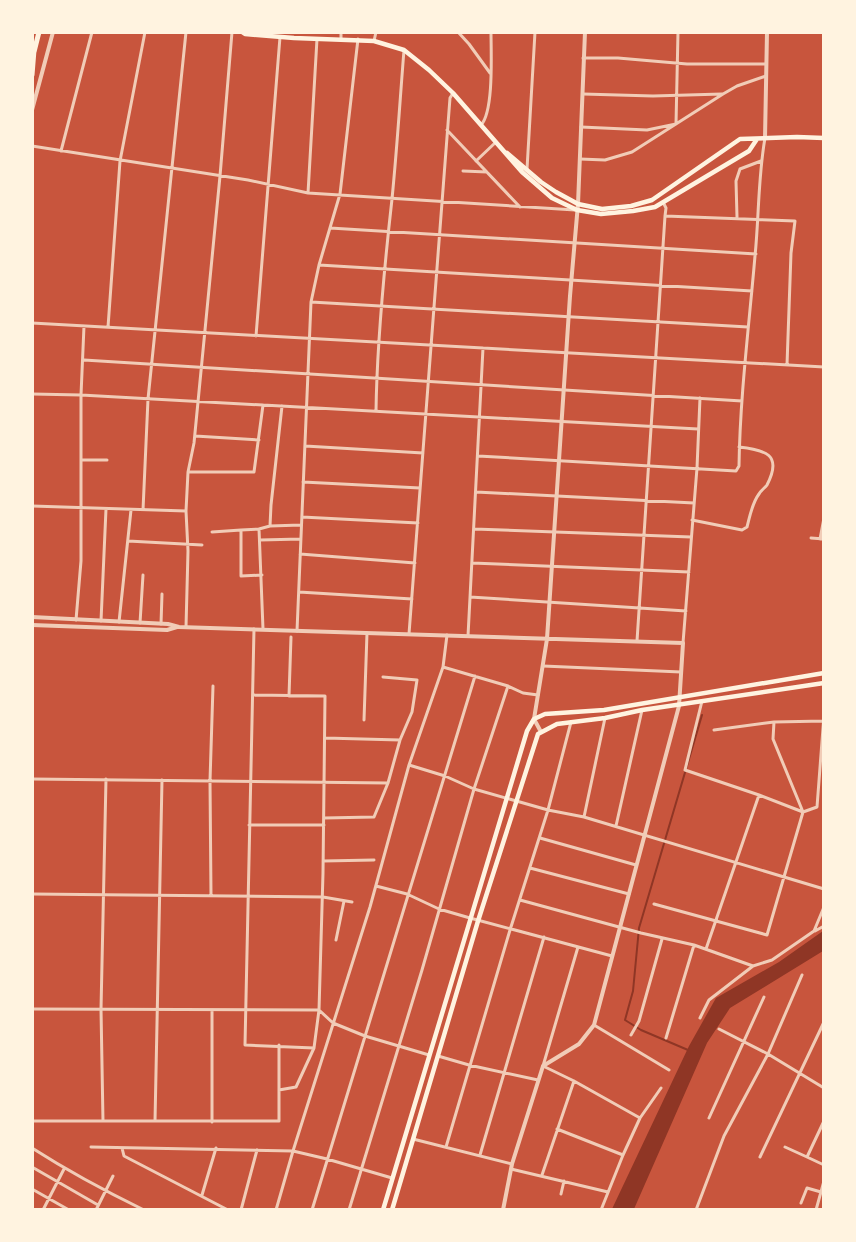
<svg xmlns="http://www.w3.org/2000/svg" width="856" height="1242" font-family="Raleway,sans-serif">
	<rect width="100%" height="100%" fill="#c8553d"/>
	<path fill="#8f3625" d="M 823,931 L 823,951 L 730,1008 L 707,1043 L 634,1209 L 612,1209 L 689,1046 L 716,998 L 779,962 Z"/>
	<g fill="none" stroke-linecap="round" stroke-linejoin="round">
		<path stroke="#8f3625" stroke-width="2" d="M 688,1050 L 641,1030 L 625,1020 L 633,991 L 639,928 L 702,715"/>
		<path stroke="#f1ccb7" stroke-width="3" d="M 341,32 L 341,39
			M 458,32 L 469,44 L 490,73
			M 374,41 L 376,32
			M 583,58 L 618,58 L 687,64 L 766,64
			M 583,94 L 653,96 L 722,94
			M 481,125 C 494,111 491,53 491,32
			M 581,127 L 647,130 L 676,124 L 678,32
			M 447,130 L 520,207
			M 32,146 L 248,180 L 308,193 L 575,210
			M 61,151 L 92,32
			M 580,159 L 605,160 L 632,152 L 723,94 L 737,86 L 766,76
			M 476,161 L 496,142
			M 527,169 L 535,32
			M 463,171 L 487,172
			M 308,193 L 317,39
			M 663,202 L 666,208 L 665,216 L 795,221 L 791,253 L 787,365
			M 737,217 L 736,181 L 740,169 L 761,161
			M 330,228 L 756,254
			M 319,265 L 752,291
			M 311,302 L 748,327
			M 32,323 L 824,367
			M 108,327 L 120,161 L 145,32
			M 256,336 L 280,37
			M 84,360 L 742,401
			M 32,394 L 81,395 L 698,429
			M 376,411 C 377,340 384,270 392,199 C 397,149 400,100 404,50
			M 195,436 L 259,440
			M 305,446 L 423,453
			M 478,456 L 736,471 L 739,466 C 740,396 749,326 755,256 C 759,217 758,177 765,138
			M 81,460 L 107,460
			M 188,472 L 254,472 L 263,405
			M 303,482 L 420,488
			M 476,492 L 694,503
			M 32,506 L 186,511
			M 143,510 L 148,399 L 186,32
			M 302,517 L 418,523
			M 692,520 L 742,530 L 747,527 C 750,516 752,503 759,494 C 761,490 765,488 767,485 C 783,454 765,450 739,447
			M 270,526 L 271,505 L 282,406
			M 259,529 L 241,530 L 241,576 L 262,575
			M 474,529 L 691,537
			M 212,532 L 241,530
			M 811,538 L 824,539
			M 820,539 L 824,518
			M 260,540 L 301,539
			M 128,541 L 202,545
			M 300,554 L 415,563
			M 472,563 L 689,572
			M 299,592 L 412,599
			M 470,597 L 686,611
			M 76,620 L 81,561 L 81,395 L 84,326
			M 101,621 L 106,509
			M 119,622 L 131,510
			M 140,623 L 143,575
			M 161,624 L 162,594
			M 186,627 L 188,551 L 186,511 L 188,472 L 194,443 L 220,176 L 232,32
			M 254,629 L 245,1045 L 314,1048
			M 263,629 L 259,529 L 270,526 L 301,525
			M 297,631 L 311,302 L 319,265 L 340,194 L 358,39
			M 409,634 L 450,98 L 453,93
			M 468,636 L 483,348
			M 637,641 L 665,216
			M 683,643 L 697,468 L 700,398
			M 543,666 L 681,672
			M 443,667 L 508,686 L 523,693 L 538,695
			M 253,695 L 325,696 L 323,873 L 319,1010 L 314,1048 L 296,1087 L 279,1090
			M 289,696 L 291,637
			M 702,701 L 685,770 L 759,795 L 706,949
			M 364,720 L 367,633
			M 714,730 L 774,722
			M 325,738 L 400,740
			M 409,765 L 445,776 L 474,789 L 548,810 L 584,817 L 824,889
			M 32,779 L 388,783 L 400,740 L 412,712 L 417,680 L 383,677
			M 759,795 L 803,812 L 817,807 L 824,715
			M 584,817 L 605,718
			M 324,818 L 374,817 L 388,783
			M 249,825 L 324,825
			M 616,826 L 642,710
			M 540,838 L 636,865
			M 323,861 L 374,860
			M 530,868 L 629,894
			M 376,886 L 407,894 L 439,909 L 470,918 L 612,956
			M 32,894 L 323,897 L 352,902
			M 211,895 L 210,781 L 213,686
			M 520,900 L 641,933 L 694,945 L 753,966 L 709,1000 L 700,1018
			M 654,904 L 767,935 L 803,812 L 773,739 L 774,722 L 824,721
			M 815,931 L 824,926
			M 336,940 L 344,901
			M 578,947 L 543,1066 L 574,1081 L 640,1118
			M 753,966 L 772,960 L 814,931 L 824,907
			M 32,1009 L 319,1010 L 333,1023 L 365,1036 L 429,1055
			M 212,1010 L 212,1122
			M 594,1025 L 669,1070
			M 719,1029 L 768,1054 L 824,1088
			M 631,1035 L 639,1021 L 662,939
			M 666,1038 L 694,945
			M 438,1056 L 469,1065 L 538,1080
			M 709,1118 L 764,997
			M 32,1121 L 279,1121 L 279,1045
			M 103,1121 L 101,1009 L 106,779
			M 155,1121 L 162,780
			M 824,1121 L 807,1157 L 824,1165
			M 557,1129 L 623,1155
			M 413,1139 L 512,1164
			M 91,1147 L 293,1151 L 327,1159 L 392,1178
			M 446,1147 L 510,930 L 548,810 L 571,722
			M 785,1147 L 807,1157
			M 32,1148 C 68,1171 105,1191 144,1210
			M 122,1148 L 124,1156 L 228,1210
			M 480,1155 L 544,937
			M 760,1157 L 824,1022
			M 32,1167 L 98,1205
			M 511,1169 L 608,1192
			M 542,1175 L 574,1081
			M 32,1189 L 69,1210
			M 561,1194 L 564,1181
			M 202,1195 L 216,1148
			M 801,1203 L 807,1188 L 821,1192
			M 43,1210 L 64,1169
			M 96,1210 L 113,1176
			M 241,1210 L 257,1150
			M 276,1210 L 293,1151 L 370,907 L 409,765 L 443,667 L 447,635
			M 312,1210 L 475,676
			M 349,1210 L 422,970 L 474,789 L 508,686
			M 601,1210 L 623,1155 L 640,1118 L 661,1088
			M 696,1210 L 724,1136 L 768,1054 L 802,975
			M 816,1210 L 824,1181"/>
		<path stroke="#f1ccb7" stroke-width="4" d="M 32,110 L 53,32
			M 765,138 L 767,32
			M 32,617 L 168,624 L 179,627 L 683,643 L 679,706 L 594,1025 L 579,1044 L 543,1066 L 512,1164 L 503,1210
			M 32,625 L 167,630 L 177,627
			M 541,732 L 534,719 L 547,639 L 570,296 L 578,204 L 585,32"/>
		<path stroke="#fff3e0" stroke-width="4.5" d="M 242,32 L 245,34 L 294,38 L 374,41 L 404,50 L 429,70 L 453,93 L 522,172 L 552,198 L 577,210 L 601,214 L 633,211 L 655,207 L 749,151 L 757,139
			M 507,153 L 541,182 L 556,192 L 578,204 L 602,209 L 631,206 L 652,200 L 740,139 L 797,137 L 824,138
			M 383,1210 L 527,731 L 534,719 L 545,714 L 604,710 L 824,673
			M 392,1210 L 478,921 L 538,734 L 557,724 L 605,718 L 642,710 L 824,683"/>
		<path stroke="#fff3e0" stroke-width="5" d="M 34,52 L 39,32
			M 32,75 L 34,50"/>
	</g>
	<rect width="856" height="1242" fill="none" stroke="#fff3e0" stroke-width="68"/>
</svg>
